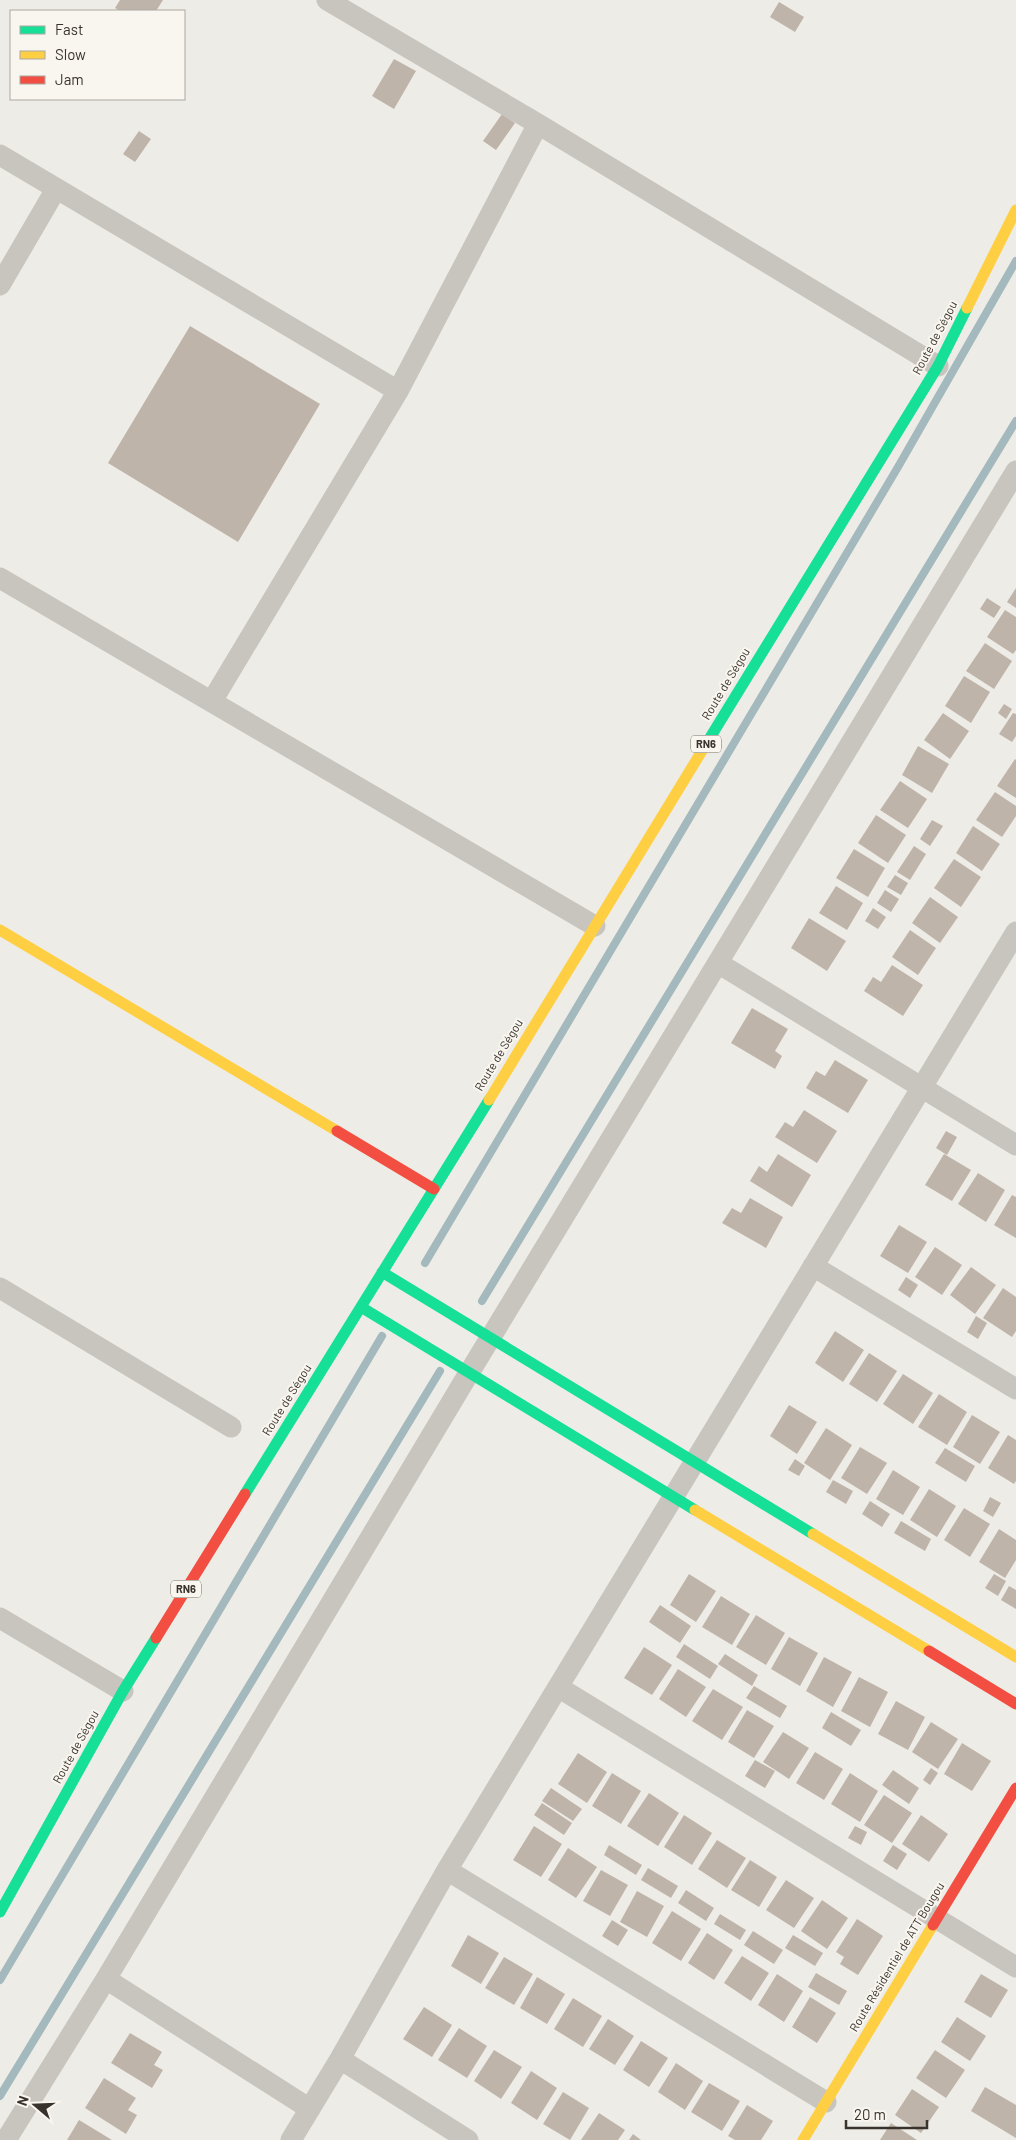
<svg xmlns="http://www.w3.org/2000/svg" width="1016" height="2140" font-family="Barlow,sans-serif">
	<rect width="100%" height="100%" fill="#eeece6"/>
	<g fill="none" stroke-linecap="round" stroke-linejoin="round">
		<path stroke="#a4b9bd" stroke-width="8" d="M 425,1263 L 898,467 L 1016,261
			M 482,1301 L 1016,421
			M 0,1980 L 382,1336
			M 0,2096 L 440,1371"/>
	</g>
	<path fill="#bfb4aa" d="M 120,0 L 163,0 L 156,11 L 120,11 L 115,8 Z
		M 779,2 L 804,17 L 795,32 L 770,17 Z
		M 394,59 L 416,71 L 394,109 L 372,96 Z
		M 502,114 L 515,123 L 496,150 L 483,141 Z
		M 139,131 L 151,139 L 135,162 L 123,154 Z
		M 190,326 L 320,404 L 238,542 L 108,463 Z
		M 1016,588 L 1016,608 L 1007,602 Z
		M 987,598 L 1001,607 L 994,618 L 980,609 Z
		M 1005,610 L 1016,617 L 1016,650 L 1013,654 L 987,637 Z
		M 985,643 L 1012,661 L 994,689 L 966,671 Z
		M 964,676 L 990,692 L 971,723 L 945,706 Z
		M 1004,704 L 1012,709 L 1006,719 L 998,713 Z
		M 943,713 L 969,731 L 950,759 L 924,740 Z
		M 1013,713 L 1016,714 L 1016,736 L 1012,742 L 999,734 Z
		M 918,746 L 949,764 L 932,793 L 902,775 Z
		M 1015,759 L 1016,760 L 1016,798 L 997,786 Z
		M 900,781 L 927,799 L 908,828 L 880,810 Z
		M 995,792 L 1016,806 L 1016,816 L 1002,837 L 976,820 Z
		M 876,815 L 906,835 L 888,863 L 858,843 Z
		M 932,820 L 943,826 L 930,846 L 920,839 Z
		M 973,826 L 1000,844 L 982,871 L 956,853 Z
		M 914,846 L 926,854 L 910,880 L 897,872 Z
		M 854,849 L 885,868 L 868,897 L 836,878 Z
		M 954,859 L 981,877 L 961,907 L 934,888 Z
		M 895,875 L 908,883 L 901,895 L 887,887 Z
		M 836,886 L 863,903 L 847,930 L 819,913 Z
		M 885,890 L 899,899 L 891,912 L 877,903 Z
		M 930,897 L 958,917 L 940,943 L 912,923 Z
		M 873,908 L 886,917 L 878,929 L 865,921 Z
		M 809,918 L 846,941 L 827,971 L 791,948 Z
		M 910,930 L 936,948 L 918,975 L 892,957 Z
		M 892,965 L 923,985 L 903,1016 L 864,991 L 873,977 L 881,982 Z
		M 752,1008 L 788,1029 L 775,1051 L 782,1056 L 775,1069 L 731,1043 Z
		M 835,1060 L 868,1080 L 848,1113 L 806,1088 L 816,1071 L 825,1076 Z
		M 804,1110 L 837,1131 L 817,1163 L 775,1137 L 785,1122 L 793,1127 Z
		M 946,1131 L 957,1137 L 947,1155 L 936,1148 Z
		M 778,1154 L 811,1175 L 792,1207 L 750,1181 L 759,1166 L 767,1172 Z
		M 944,1154 L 971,1170 L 952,1201 L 925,1185 Z
		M 978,1173 L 1005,1190 L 986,1222 L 958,1204 Z
		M 1012,1195 L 1016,1197 L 1016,1238 L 994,1225 Z
		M 750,1198 L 783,1217 L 766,1248 L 722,1223 L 732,1208 L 741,1213 Z
		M 899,1225 L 927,1242 L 908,1273 L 880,1256 Z
		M 935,1247 L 962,1265 L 942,1295 L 915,1277 Z
		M 971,1267 L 996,1285 L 975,1314 L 950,1295 Z
		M 906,1277 L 918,1285 L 910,1298 L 898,1290 Z
		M 1003,1288 L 1016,1297 L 1016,1331 L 1012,1337 L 983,1318 Z
		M 976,1316 L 987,1323 L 978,1339 L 967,1332 Z
		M 835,1331 L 864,1350 L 843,1382 L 815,1363 Z
		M 869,1353 L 897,1371 L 877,1402 L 849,1384 Z
		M 903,1374 L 933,1393 L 913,1424 L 883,1404 Z
		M 939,1394 L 967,1412 L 947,1445 L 918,1427 Z
		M 789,1405 L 817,1422 L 797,1454 L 770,1436 Z
		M 972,1415 L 1000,1432 L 980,1464 L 953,1447 Z
		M 826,1428 L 852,1445 L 830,1480 L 804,1463 Z
		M 1008,1435 L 1016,1440 L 1016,1481 L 1014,1484 L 988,1468 Z
		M 860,1447 L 887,1463 L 867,1494 L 841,1478 Z
		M 945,1448 L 975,1466 L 966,1482 L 935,1463 Z
		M 795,1459 L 805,1466 L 799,1476 L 788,1470 Z
		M 893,1470 L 920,1487 L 903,1515 L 876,1499 Z
		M 833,1480 L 853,1491 L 846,1504 L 826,1492 Z
		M 929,1489 L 956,1506 L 937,1537 L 910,1520 Z
		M 990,1497 L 1001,1503 L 993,1517 L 983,1511 Z
		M 870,1501 L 890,1514 L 882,1527 L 862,1514 Z
		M 964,1508 L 990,1524 L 970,1557 L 944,1540 Z
		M 901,1521 L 931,1539 L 925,1551 L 894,1533 Z
		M 999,1529 L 1016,1540 L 1016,1560 L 1005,1578 L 979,1562 Z
		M 689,1574 L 716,1591 L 696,1622 L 670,1605 Z
		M 994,1574 L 1006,1581 L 998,1596 L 985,1588 Z
		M 1009,1586 L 1016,1590 L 1016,1609 L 1001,1600 Z
		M 721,1596 L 750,1614 L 732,1645 L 702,1627 Z
		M 660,1605 L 691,1626 L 680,1643 L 649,1622 Z
		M 756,1615 L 785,1633 L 766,1665 L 736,1647 Z
		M 789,1637 L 818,1653 L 800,1686 L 771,1669 Z
		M 684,1644 L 718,1666 L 710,1679 L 676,1657 Z
		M 644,1647 L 672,1665 L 652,1695 L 624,1678 Z
		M 725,1654 L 758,1675 L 752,1686 L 718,1664 Z
		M 824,1657 L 852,1672 L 833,1707 L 806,1691 Z
		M 678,1669 L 706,1687 L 686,1717 L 659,1699 Z
		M 859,1677 L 888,1692 L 870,1727 L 841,1711 Z
		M 754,1686 L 787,1706 L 780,1718 L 746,1698 Z
		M 713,1689 L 743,1707 L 722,1740 L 692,1721 Z
		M 896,1701 L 925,1717 L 908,1750 L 878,1734 Z
		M 747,1710 L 774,1726 L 754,1758 L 728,1742 Z
		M 831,1712 L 861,1730 L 851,1746 L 822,1728 Z
		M 931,1722 L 958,1739 L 938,1769 L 912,1752 Z
		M 783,1732 L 809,1748 L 789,1779 L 763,1762 Z
		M 962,1743 L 991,1761 L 972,1791 L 944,1774 Z
		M 815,1752 L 843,1769 L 824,1800 L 796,1783 Z
		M 578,1753 L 607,1772 L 587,1803 L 558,1784 Z
		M 755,1760 L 775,1771 L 765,1788 L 745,1776 Z
		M 931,1768 L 938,1773 L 930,1785 L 923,1780 Z
		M 893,1770 L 919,1788 L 909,1804 L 882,1785 Z
		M 612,1773 L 641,1791 L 621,1824 L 592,1806 Z
		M 850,1773 L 878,1791 L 860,1822 L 831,1804 Z
		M 551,1788 L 582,1809 L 573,1821 L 542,1801 Z
		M 649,1793 L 679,1813 L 658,1846 L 627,1826 Z
		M 884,1795 L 912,1813 L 892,1843 L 864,1825 Z
		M 542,1803 L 572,1823 L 564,1835 L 534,1815 Z
		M 684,1815 L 712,1833 L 692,1865 L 664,1847 Z
		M 921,1815 L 948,1834 L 929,1862 L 902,1844 Z
		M 534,1826 L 562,1844 L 541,1877 L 513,1860 Z
		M 855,1826 L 867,1832 L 861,1845 L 848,1838 Z
		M 717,1840 L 746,1858 L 727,1888 L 698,1869 Z
		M 609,1845 L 642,1865 L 636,1875 L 604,1855 Z
		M 893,1845 L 907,1854 L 897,1870 L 883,1861 Z
		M 568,1848 L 597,1867 L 576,1898 L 548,1880 Z
		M 750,1860 L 777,1877 L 759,1907 L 731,1890 Z
		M 648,1868 L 678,1886 L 671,1898 L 641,1880 Z
		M 601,1870 L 628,1885 L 610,1916 L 583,1901 Z
		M 786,1880 L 814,1898 L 794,1928 L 766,1910 Z
		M 686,1890 L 714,1908 L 706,1921 L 678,1903 Z
		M 637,1891 L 664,1906 L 647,1937 L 620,1922 Z
		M 822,1900 L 848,1918 L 827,1949 L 801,1931 Z
		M 672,1911 L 701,1929 L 681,1961 L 652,1943 Z
		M 720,1914 L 746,1930 L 740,1940 L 714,1924 Z
		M 857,1919 L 883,1936 L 858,1975 L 840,1964 L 844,1957 L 836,1952 Z
		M 612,1920 L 628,1930 L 618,1946 L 602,1936 Z
		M 753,1931 L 783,1950 L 774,1964 L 744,1945 Z
		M 707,1933 L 733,1950 L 714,1980 L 688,1963 Z
		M 468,1935 L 499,1953 L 481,1984 L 451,1966 Z
		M 793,1935 L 823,1953 L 815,1966 L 785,1948 Z
		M 742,1956 L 769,1973 L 751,2001 L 724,1983 Z
		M 504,1957 L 533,1974 L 514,2005 L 485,1988 Z
		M 816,1973 L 847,1991 L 839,2005 L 808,1987 Z
		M 777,1974 L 803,1991 L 784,2022 L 758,2005 Z
		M 981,1974 L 1008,1990 L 991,2018 L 964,2002 Z
		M 537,1977 L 565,1994 L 547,2024 L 520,2008 Z
		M 810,1997 L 836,2013 L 817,2043 L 792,2027 Z
		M 573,1998 L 602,2016 L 583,2047 L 554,2029 Z
		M 424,2007 L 452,2025 L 432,2057 L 403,2039 Z
		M 957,2017 L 986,2036 L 970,2061 L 941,2042 Z
		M 608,2019 L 634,2036 L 615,2065 L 589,2049 Z
		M 459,2028 L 487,2046 L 467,2078 L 438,2060 Z
		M 130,2033 L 162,2052 L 154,2065 L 163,2070 L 152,2088 L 111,2063 Z
		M 641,2041 L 668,2058 L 649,2087 L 623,2070 Z
		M 494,2050 L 522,2067 L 501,2099 L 474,2081 Z
		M 935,2050 L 965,2070 L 946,2098 L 916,2078 Z
		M 676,2063 L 703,2081 L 685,2110 L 658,2092 Z
		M 531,2071 L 557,2088 L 537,2120 L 511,2103 Z
		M 104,2078 L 136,2098 L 128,2110 L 137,2115 L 126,2134 L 85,2108 Z
		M 709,2083 L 740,2101 L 722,2131 L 691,2112 Z
		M 985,2087 L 1016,2105 L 1016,2138 L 971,2111 Z
		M 912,2089 L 939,2107 L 921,2133 L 895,2115 Z
		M 563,2092 L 589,2108 L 570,2140 L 543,2124 Z
		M 747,2105 L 773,2121 L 761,2140 L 735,2140 L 728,2136 Z
		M 599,2113 L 625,2130 L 618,2140 L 581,2140 Z
		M 79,2120 L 112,2140 L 67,2140 Z
		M 891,2123 L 917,2140 L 880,2140 Z
		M 633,2134 L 641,2140 L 629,2140 Z"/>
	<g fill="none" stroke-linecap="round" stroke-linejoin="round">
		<path stroke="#c8c5bf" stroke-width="21" d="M 327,0 L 538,124 L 938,366
			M 0,155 L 398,391
			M 0,285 L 56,189
			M 0,578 L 595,926
			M 212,701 L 398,391 L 538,124
			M 718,963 L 1016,1145
			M 813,1266 L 1016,1389
			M 0,1288 L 231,1427
			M 0,1618 L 123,1691
			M 558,1687 L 1016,1967
			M 447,1870 L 826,2102
			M 106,1979 L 310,2109
			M 340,2059 L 468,2140
			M 6,2140 L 106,1979 L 469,1373 L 1016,471
			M 291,2140 L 340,2059 L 447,1870 L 1016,932"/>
		<path stroke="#16e098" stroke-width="11" d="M 708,741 L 938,366 L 967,308
			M 382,1272 L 813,1534
			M 361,1307 L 695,1510
			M 245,1494 L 489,1100
			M 0,1912 L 123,1691 L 156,1638"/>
		<path stroke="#ffcf43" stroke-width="11" d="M 967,308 L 1016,210
			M 0,930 L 337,1131
			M 489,1100 L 708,741
			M 695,1510 L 929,1651
			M 813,1534 L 1016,1657
			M 803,2140 L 933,1925"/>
		<path stroke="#f24e42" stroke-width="11" d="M 337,1131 L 434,1189
			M 156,1638 L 245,1494
			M 929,1651 L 1016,1704
			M 933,1925 L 1016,1788"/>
	</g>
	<g text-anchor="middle" stroke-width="4" stroke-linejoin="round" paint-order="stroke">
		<g fill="#f9f6ef" stroke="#736e67" stroke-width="1">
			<rect x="691" y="735.5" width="30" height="17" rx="4"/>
			<rect x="171" y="1580.5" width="30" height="17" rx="4"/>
		</g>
		<g font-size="11" font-weight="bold" fill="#39332d">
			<text x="706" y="748">RN6</text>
			<text x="186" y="1593">RN6</text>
		</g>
		<g font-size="12" fill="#39332d" stroke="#f9f6ef">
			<text transform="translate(935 338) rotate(-62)" y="4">Route de Ségou</text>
			<text transform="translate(726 684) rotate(-59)" y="4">Route de Ségou</text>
			<text transform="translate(499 1055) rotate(-59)" y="4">Route de Ségou</text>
			<text transform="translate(287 1400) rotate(-58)" y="4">Route de Ségou</text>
			<text transform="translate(76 1747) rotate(-61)" y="4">Route de Ségou</text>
			<text transform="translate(897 1957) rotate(-59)" y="4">Route Résidentiel de ATT Bougou</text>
		</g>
	</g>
	<rect x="10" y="10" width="175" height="90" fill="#f9f6ef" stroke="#aca8a1"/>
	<rect x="20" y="26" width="25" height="8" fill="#16e098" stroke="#aca8a1"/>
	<text x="55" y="35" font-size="15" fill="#39332d">Fast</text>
	<rect x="20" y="51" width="25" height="8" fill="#ffcf43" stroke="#aca8a1"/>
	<text x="55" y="60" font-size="15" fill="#39332d">Slow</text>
	<rect x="20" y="76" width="25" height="8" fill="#f24e42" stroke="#aca8a1"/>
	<text x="55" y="85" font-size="15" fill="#39332d">Jam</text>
	<g transform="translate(35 2105) rotate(289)" stroke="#f9f6ef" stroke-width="4" paint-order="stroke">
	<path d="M0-4L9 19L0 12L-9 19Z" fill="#39332d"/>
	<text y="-8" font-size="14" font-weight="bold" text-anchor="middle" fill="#39332d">N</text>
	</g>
	<path d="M846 2120v8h81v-8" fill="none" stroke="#39332d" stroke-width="2.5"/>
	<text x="854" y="2120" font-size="15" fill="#39332d" stroke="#f9f6ef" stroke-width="4" paint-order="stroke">20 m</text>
</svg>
